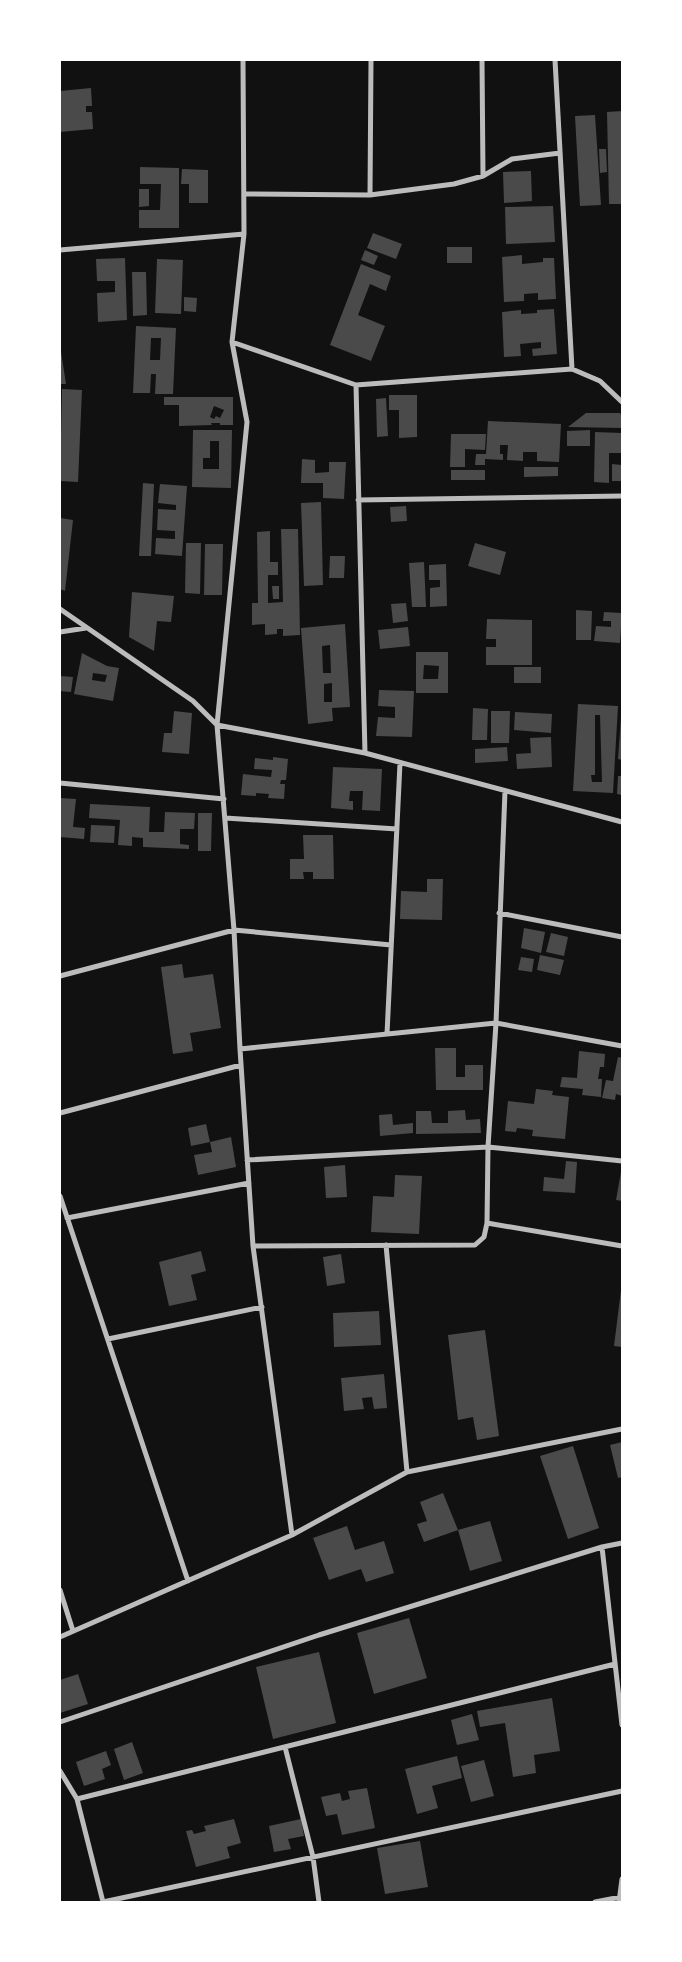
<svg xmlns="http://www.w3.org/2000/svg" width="682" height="1962" font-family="'Space Grotesk',sans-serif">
	<rect width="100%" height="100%" fill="#111"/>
	<path fill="#4a4a4a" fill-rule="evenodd" d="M 91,88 L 92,106 L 86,106 L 86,112 L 92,112 L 93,129 L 60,132 L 60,91 Z
		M 622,111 L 622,204 L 609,204 L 607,112 Z
		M 595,115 L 601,205 L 580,206 L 575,116 Z
		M 599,149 L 606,149 L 607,172 L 600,173 Z
		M 140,167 L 179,168 L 179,228 L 139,228 L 139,210 L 160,210 L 161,184 L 140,184 Z
		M 182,169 L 208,170 L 208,203 L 189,203 L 189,184 L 181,184 Z
		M 531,171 L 532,201 L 504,203 L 503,172 Z
		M 139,189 L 149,189 L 149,206 L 139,207 Z
		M 553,206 L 555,242 L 506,244 L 505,207 Z
		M 373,233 L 402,244 L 396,259 L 367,248 Z
		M 447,247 L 472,247 L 472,263 L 447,263 Z
		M 365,250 L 378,256 L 374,265 L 361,260 Z
		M 522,255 L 522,264 L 543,262 L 543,258 L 554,258 L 556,299 L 538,300 L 538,293 L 524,294 L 524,301 L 504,302 L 502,257 Z
		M 125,258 L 127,320 L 98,322 L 97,293 L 115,292 L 115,281 L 97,281 L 96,259 Z
		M 157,259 L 183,260 L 181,314 L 155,313 Z
		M 361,264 L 391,276 L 386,291 L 370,284 L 358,315 L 385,326 L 371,361 L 330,345 Z
		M 132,272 L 146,272 L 147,315 L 133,316 Z
		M 184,297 L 197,298 L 196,312 L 184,311 Z
		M 554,309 L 557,354 L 533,356 L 532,349 L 541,348 L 541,342 L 520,344 L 521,356 L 504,357 L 502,312 L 521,310 L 521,314 L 537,313 L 537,310 Z
		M 136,326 L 176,328 L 173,394 L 155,394 L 156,374 L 151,374 L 150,393 L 133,393 ZM 151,338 L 161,338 L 160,360 L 150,360 Z
		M 60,345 L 66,384 L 60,384 Z
		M 62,389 L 82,390 L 78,482 L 60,481 Z
		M 389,395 L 417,395 L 417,437 L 399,438 L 399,410 L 389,410 Z
		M 164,397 L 233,397 L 233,425 L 220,425 L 220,423 L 211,423 L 212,425 L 179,426 L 179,405 L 164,405 ZM 214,406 L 224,410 L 220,418 L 216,416 L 214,419 L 210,417 Z
		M 386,398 L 388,436 L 377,437 L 376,399 Z
		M 586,413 L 620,413 L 622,417 L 622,428 L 568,427 Z
		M 488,421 L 561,424 L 559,462 L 537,461 L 537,452 L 523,452 L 523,461 L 507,460 L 508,445 L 500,445 L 500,454 L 503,454 L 503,460 L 485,459 L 485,465 L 475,465 L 476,454 L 486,454 Z
		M 193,430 L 232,430 L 231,488 L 192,487 ZM 210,441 L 219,441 L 219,469 L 203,469 L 203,458 L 210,458 Z
		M 590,430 L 590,446 L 567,446 L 567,431 Z
		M 595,432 L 622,433 L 622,453 L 609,453 L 609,483 L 594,482 Z
		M 451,434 L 486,434 L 485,450 L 465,449 L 465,467 L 450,467 Z
		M 302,459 L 315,460 L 315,473 L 329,472 L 329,462 L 346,462 L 344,499 L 323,498 L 323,483 L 301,483 Z
		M 612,464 L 622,465 L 622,481 L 612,481 Z
		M 524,467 L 558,467 L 558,476 L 524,477 Z
		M 451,470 L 485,470 L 485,480 L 451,480 Z
		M 143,483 L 154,484 L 151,556 L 139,556 Z
		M 160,484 L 187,486 L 182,556 L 155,554 L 156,538 L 175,539 L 175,531 L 157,530 L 158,509 L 176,510 L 176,505 L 158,503 Z
		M 321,502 L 323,585 L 304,586 L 301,503 Z
		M 406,506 L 407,521 L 391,522 L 390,507 Z
		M 60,518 L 73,520 L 65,591 L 60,589 Z
		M 281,529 L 298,529 L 300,635 L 283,636 L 283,629 L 277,629 L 277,634 L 265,635 L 265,624 L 252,625 L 252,603 L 258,603 L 257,532 L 270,531 L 270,562 L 278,562 L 278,575 L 268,575 L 268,603 L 283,602 Z
		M 186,543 L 201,543 L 200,594 L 185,593 Z
		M 475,543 L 506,552 L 500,575 L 468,566 Z
		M 205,544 L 223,544 L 222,595 L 204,595 Z
		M 330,556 L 345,556 L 344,578 L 329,578 Z
		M 424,562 L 426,607 L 412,607 L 409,563 Z
		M 446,564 L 447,606 L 430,607 L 430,588 L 440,587 L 440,580 L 429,580 L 429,565 Z
		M 272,586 L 279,586 L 279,599 L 273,599 Z
		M 132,592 L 174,596 L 171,622 L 157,621 L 154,651 L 129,637 Z
		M 406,603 L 408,621 L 393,623 L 391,604 Z
		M 576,610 L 592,611 L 591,640 L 576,640 Z
		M 604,612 L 622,613 L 620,643 L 594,641 L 596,626 L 611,627 L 611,621 L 603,621 Z
		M 487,619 L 532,620 L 532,665 L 486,665 L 486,647 L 496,647 L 496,639 L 486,639 Z
		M 345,624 L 350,707 L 332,708 L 333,721 L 308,724 L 301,628 ZM 330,645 L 331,673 L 323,673 L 322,646 ZM 332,683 L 332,702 L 324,702 L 324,684 Z
		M 408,627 L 410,646 L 380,649 L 378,630 Z
		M 416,652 L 448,652 L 448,693 L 416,693 ZM 424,665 L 439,666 L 438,679 L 423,679 Z
		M 82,653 L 107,666 L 119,668 L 113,701 L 74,694 ZM 93,673 L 107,675 L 105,682 L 92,680 Z
		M 514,667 L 541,667 L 541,683 L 514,683 Z
		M 60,676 L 73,677 L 71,692 L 60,691 Z
		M 379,690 L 414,691 L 412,737 L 376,736 L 378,717 L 395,718 L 395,707 L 378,706 Z
		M 578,704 L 618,706 L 613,793 L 573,791 ZM 595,715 L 600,715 L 602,782 L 592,782 L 591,775 L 595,775 Z
		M 473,708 L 488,709 L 487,740 L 472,740 Z
		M 174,711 L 192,713 L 189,754 L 162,752 L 164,733 L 172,733 Z
		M 491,711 L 510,711 L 509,743 L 491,743 Z
		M 515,712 L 552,714 L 551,733 L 514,730 Z
		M 621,718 L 622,718 L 622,760 L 618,759 Z
		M 551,737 L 552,767 L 517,769 L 516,754 L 531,753 L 530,738 Z
		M 507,747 L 508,761 L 475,763 L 475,749 Z
		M 273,757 L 288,759 L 286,780 L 281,780 L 280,784 L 285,784 L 284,799 L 268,798 L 269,794 L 256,793 L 256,796 L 241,795 L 243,774 L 271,777 L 272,770 L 254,769 L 255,758 L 273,760 Z
		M 333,767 L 382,769 L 380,811 L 362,810 L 363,791 L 350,791 L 349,801 L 353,801 L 353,810 L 331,808 Z
		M 618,776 L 622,776 L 622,795 L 617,794 Z
		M 60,798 L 76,799 L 73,827 L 85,828 L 84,839 L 60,837 Z
		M 90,804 L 150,807 L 149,832 L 164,832 L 165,812 L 195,813 L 194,829 L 180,829 L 180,844 L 189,845 L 189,849 L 143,847 L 143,838 L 132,837 L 132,846 L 118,845 L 120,820 L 89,818 Z
		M 198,813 L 212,813 L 211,851 L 198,851 Z
		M 91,825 L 115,826 L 114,843 L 90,842 Z
		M 303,835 L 333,835 L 334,879 L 313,879 L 313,872 L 303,872 L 304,879 L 290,879 L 290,859 L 304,859 Z
		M 427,879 L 443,879 L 442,920 L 400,919 L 401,891 L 427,892 Z
		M 524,928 L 545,932 L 541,953 L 521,948 Z
		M 551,933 L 568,937 L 564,956 L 546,952 Z
		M 540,955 L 564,960 L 560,975 L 537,970 Z
		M 521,957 L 534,959 L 532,972 L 518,970 Z
		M 182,964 L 184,978 L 213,974 L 221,1028 L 190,1033 L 193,1051 L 173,1054 L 161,967 Z
		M 435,1048 L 456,1048 L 456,1077 L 465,1077 L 465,1065 L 483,1065 L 483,1090 L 436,1090 Z
		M 579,1051 L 605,1054 L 604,1067 L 600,1067 L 598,1079 L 602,1079 L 601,1097 L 582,1095 L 583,1089 L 560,1087 L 562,1077 L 577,1078 Z
		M 618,1057 L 622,1058 L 622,1096 L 616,1094 L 615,1100 L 602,1098 L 606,1080 L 613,1081 Z
		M 536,1089 L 553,1091 L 552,1095 L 569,1097 L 565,1139 L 532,1136 L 533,1130 L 517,1128 L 516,1132 L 505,1131 L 508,1101 L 534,1104 Z
		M 465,1110 L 466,1120 L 480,1119 L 481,1133 L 416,1134 L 416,1111 L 431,1111 L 432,1123 L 448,1123 L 448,1111 Z
		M 392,1114 L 393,1125 L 413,1123 L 413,1133 L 380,1136 L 379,1115 Z
		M 206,1124 L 210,1142 L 191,1146 L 188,1128 Z
		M 231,1137 L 236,1167 L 198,1175 L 194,1155 L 212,1152 L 210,1142 Z
		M 566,1161 L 577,1162 L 575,1193 L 543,1191 L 544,1177 L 564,1179 Z
		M 345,1165 L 347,1197 L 326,1198 L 324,1167 Z
		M 621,1172 L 622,1172 L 622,1201 L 616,1200 Z
		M 395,1175 L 422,1176 L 419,1234 L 371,1232 L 373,1196 L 394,1197 Z
		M 201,1251 L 206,1271 L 191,1275 L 197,1300 L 169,1306 L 159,1262 Z
		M 341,1254 L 345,1283 L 327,1286 L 323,1257 Z
		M 621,1290 L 622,1290 L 622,1347 L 614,1346 Z
		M 379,1311 L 381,1345 L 334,1347 L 333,1313 Z
		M 485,1330 L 499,1436 L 477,1440 L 473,1417 L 458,1420 L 448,1335 Z
		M 384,1374 L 387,1408 L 374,1409 L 372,1397 L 362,1398 L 364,1409 L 344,1411 L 341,1378 Z
		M 622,1442 L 622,1477 L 618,1478 L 610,1445 Z
		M 573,1446 L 599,1528 L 568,1539 L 540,1456 Z
		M 443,1493 L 458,1530 L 490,1521 L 502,1561 L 470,1571 L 458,1530 L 424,1542 L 417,1524 L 427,1521 L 420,1502 Z
		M 347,1526 L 355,1550 L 384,1541 L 394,1573 L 366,1582 L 361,1569 L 329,1580 L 313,1538 Z
		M 409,1618 L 427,1678 L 374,1694 L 357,1633 Z
		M 319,1652 L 336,1723 L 273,1739 L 256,1667 Z
		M 78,1674 L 88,1704 L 60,1713 L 60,1680 Z
		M 552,1698 L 560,1751 L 534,1755 L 536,1773 L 513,1777 L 505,1723 L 480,1727 L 477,1711 Z
		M 472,1714 L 479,1740 L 457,1745 L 451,1720 Z
		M 132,1742 L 143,1773 L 124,1780 L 114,1749 Z
		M 106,1751 L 111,1765 L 102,1769 L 105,1779 L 84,1786 L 76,1762 Z
		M 457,1756 L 462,1778 L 432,1786 L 438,1808 L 417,1814 L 405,1769 Z
		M 484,1760 L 494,1796 L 471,1802 L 461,1766 Z
		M 367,1788 L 375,1828 L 342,1835 L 337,1814 L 326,1816 L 321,1797 L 340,1793 L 342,1801 L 350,1799 L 348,1791 Z
		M 234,1819 L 241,1843 L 227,1847 L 230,1858 L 196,1867 L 186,1831 L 192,1830 L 194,1834 L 206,1831 L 204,1826 Z
		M 301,1819 L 304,1836 L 288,1839 L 291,1849 L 274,1852 L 269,1826 Z
		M 420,1841 L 428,1887 L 385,1894 L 377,1848 Z"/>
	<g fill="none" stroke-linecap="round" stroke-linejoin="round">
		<path stroke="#bcbcbc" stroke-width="5" d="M 243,60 L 244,234 L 232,342 L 247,422 L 217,725 L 234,930 L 240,1049 L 253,1246 L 292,1535
			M 482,60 L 483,176
			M 555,60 L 572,369
			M 244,194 L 370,195 L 371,60
			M 370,195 L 454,184 L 483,176 L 512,159 L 560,153
			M 60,250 L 244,234
			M 232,342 L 356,385 L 572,369 L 600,381 L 622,402
			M 356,385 L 365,753
			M 358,500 L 622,496
			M 60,609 L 193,701 L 217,725 L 365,753 L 622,822
			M 60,632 L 86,628
			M 60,783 L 224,799
			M 225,818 L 397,829
			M 499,913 L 622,937
			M 60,976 L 234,930 L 391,945
			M 387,1034 L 400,763
			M 240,1049 L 496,1023 L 622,1046
			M 60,1113 L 241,1065
			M 247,1160 L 488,1147 L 622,1161
			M 60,1196 L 188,1581
			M 67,1218 L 249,1183
			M 487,1223 L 488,1147 L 496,1023 L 505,791
			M 386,1245 L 407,1472
			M 253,1246 L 475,1245 L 484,1237 L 487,1223 L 622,1246
			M 108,1339 L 262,1307
			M 602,1547 L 622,1725
			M 60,1590 L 73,1631
			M 60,1637 L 292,1535 L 407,1472 L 622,1429
			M 60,1722 L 319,1635 L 602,1547 L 622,1543
			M 285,1747 L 313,1857 L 319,1902
			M 60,1771 L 77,1799 L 103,1902
			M 77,1799 L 615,1664
			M 103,1902 L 622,1791
			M 595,1902 L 621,1897
			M 619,1902 L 622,1879"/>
	</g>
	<rect width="682" height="1962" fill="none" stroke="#ffffff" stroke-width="122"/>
</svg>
